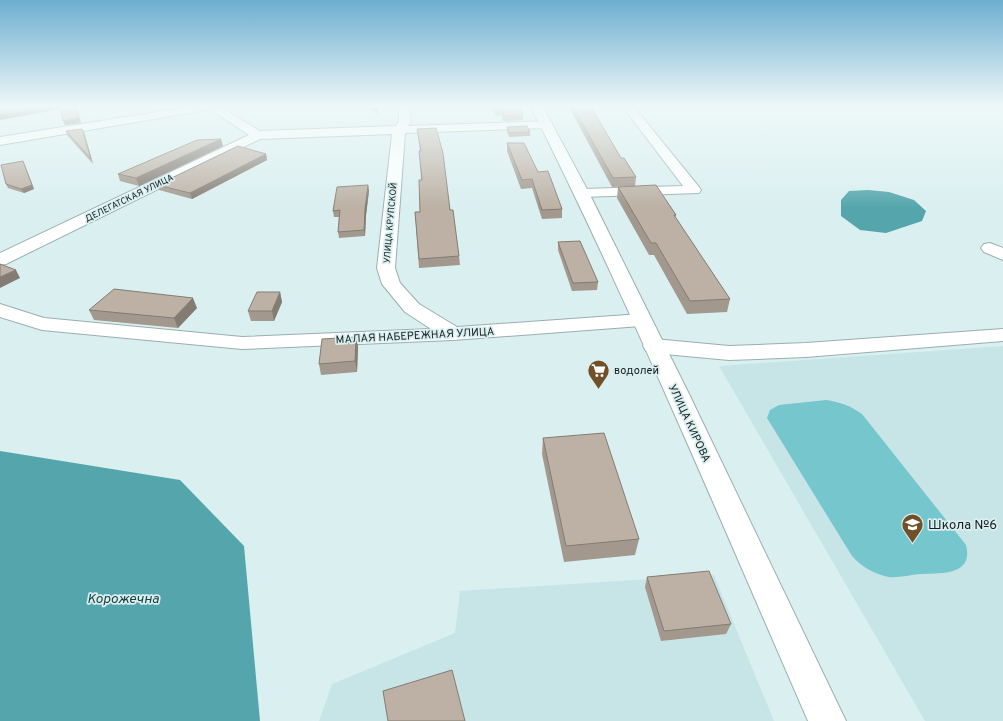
<svg xmlns="http://www.w3.org/2000/svg" width="1003" height="721" font-family="Overpass,sans-serif">
	<rect width="100%" height="100%" fill="#daeff0"/>
	<path fill="#c7e5e7" d="M 1003,346 L 1003,721 L 925,721 L 719,366 Z
		M 714,575 L 774,721 L 319,721 L 332,684 L 455,633 L 460,591 Z"/>
	<path fill="#76c6cd" d="M 826,400 C 840,402 851,406 862,414 L 966,545 C 974,576 940,573 920,574 C 910,575 898,578 889,577 C 874,574 862,567 852,556 L 767,418 L 770,410 L 779,405 Z"/>
	<path fill="#54a6ac" d="M 868,190 L 889,192 L 914,200 L 926,211 L 922,221 L 886,233 L 860,230 L 841,216 L 841,200 L 849,191 Z
		M 0,451 L 180,480 L 244,546 L 260,721 L 0,721 Z"/>
	<g fill="none" stroke-linecap="round" stroke-linejoin="round">
		<defs>
			<path id="street" d="M 188,107 L 222,108 L 260,131 L 396,126 L 399,121 L 399,107 L 410,107 L 411,121 L 408,126 L 550,121 L 552,124 L 550,127 L 546,128 L 405,133 L 395,268 L 400,283 L 419,304 L 457,327 L 641,314 L 648,316 L 651,320 L 648,324 L 641,326 L 453,340 L 242,349 L 42,330 L 0,317 L 0,304 L 44,318 L 242,337 L 431,329 L 405,312 L 382,284 L 377,268 L 392,134 L 260,139 L 6,264 L 0,265 L 0,253 L 249,135 L 214,112 L 207,110 L 0,145 L 0,137 Z
				M 623,107 L 634,107 L 699,187 L 701,190 L 699,193 L 582,197 L 577,196 L 575,193 L 577,190 L 582,189 L 683,186 Z
				M 990,243 L 1003,248 L 1003,260 L 984,252 L 981,248 L 984,244 Z
				M 1003,329 L 1003,341 L 806,357 L 729,360 L 654,353 L 646,351 L 643,346 L 646,341 L 654,339 L 729,346 L 806,343 Z"/>
			<path id="secondary" d="M 531,107 L 543,107 L 589,193 L 689,394 L 846,721 L 808,721 C 718,515 632,308 531,107 Z"/>
		</defs>
		<use href="#street" stroke="#9aaeaf" stroke-width="2"/>
		<use href="#secondary" stroke="#9aaeaf" stroke-width="2"/>
		<use href="#street" fill="#fff" fill-rule="evenodd"/>
		<use href="#secondary" fill="#fff" fill-rule="evenodd"/>
	</g>
	<path fill="#a2988d" d="M 367,107 L 378,107 L 378,114 Z
		M 492,107 L 519,107 L 523,115 L 523,120 L 503,121 L 502,115 L 495,116 Z
		M 569,107 L 591,107 L 621,158 L 636,177 L 635,186 L 612,187 Z
		M 507,127 L 530,132 L 530,136 L 509,137 L 507,131 Z
		M 417,129 L 450,210 L 459,256 L 460,265 L 419,268 L 415,212 L 420,212 L 421,180 L 420,151 Z
		M 66,131 L 84,132 L 93,164 L 67,135 Z
		M 221,139 L 223,146 L 139,186 L 120,181 L 118,174 Z
		M 507,143 L 538,172 L 562,209 L 562,218 L 542,219 L 532,188 L 521,189 L 507,151 Z
		M 266,154 L 267,160 L 192,199 L 159,190 L 157,185 Z
		M 23,161 L 34,189 L 24,193 L 8,188 L 6,184 Z
		M 368,185 L 369,191 L 366,215 L 365,236 L 339,238 L 338,232 L 339,217 L 334,217 L 333,211 Z
		M 618,187 L 676,215 L 675,218 L 730,299 L 727,312 L 687,314 L 654,255 L 649,255 L 617,198 Z
		M 558,242 L 598,282 L 597,290 L 572,291 L 558,250 Z
		M 280,292 L 282,302 L 274,321 L 251,321 L 248,311 Z
		M 197,308 L 178,328 L 94,320 L 89,310 Z
		M 356,337 L 358,347 L 357,372 L 321,375 L 319,364 Z
		M 543,438 L 639,539 L 635,555 L 564,562 L 542,454 Z
		M 647,577 L 731,624 L 726,634 L 661,641 L 645,587 Z"/>
	<path fill="#847c73" d="M 51,107 L 60,107 L 61,109 L 0,120 L 0,115 Z
		M 77,107 L 81,123 L 65,125 L 63,121 Z
		M 82,129 L 84,132 L 93,164 L 91,159 Z
		M 221,139 L 223,146 L 139,186 L 136,178 Z
		M 266,154 L 267,160 L 192,199 L 190,193 Z
		M 23,161 L 34,189 L 24,193 L 21,189 Z
		M 368,185 L 369,191 L 366,215 L 365,236 L 364,230 L 365,209 Z
		M 16,270 L 20,278 L 0,288 L 0,277 Z
		M 280,292 L 282,302 L 274,321 L 272,311 Z
		M 193,298 L 197,308 L 178,328 L 174,318 Z
		M 356,337 L 358,347 L 357,372 L 355,361 Z"/>
	<path fill="#bcb1a4" stroke="#847c73" d="M 0,107 L 51,107 L 0,115 Z
		M 60,107 L 77,107 L 79,118 L 63,121 Z
		M 372,107 L 378,107 L 378,110 Z
		M 493,107 L 519,107 L 523,115 L 504,116 L 502,110 L 495,110 Z
		M 573,107 L 591,107 L 621,158 L 624,158 L 636,177 L 613,178 Z
		M 527,126 L 530,132 L 509,133 L 507,127 Z
		M 436,128 L 443,153 L 450,210 L 453,210 L 459,256 L 419,259 L 415,212 L 420,212 L 419,180 L 422,180 L 419,151 L 421,151 L 417,129 Z
		M 82,129 L 91,159 L 66,131 Z
		M 221,139 L 136,178 L 118,174 L 197,140 Z
		M 507,143 L 524,143 L 538,172 L 548,171 L 562,209 L 542,210 L 532,179 L 522,180 Z
		M 238,146 L 266,154 L 190,193 L 157,185 Z
		M 23,161 L 32,185 L 21,189 L 6,184 L 1,165 Z
		M 368,185 L 365,209 L 364,230 L 338,232 L 340,210 L 333,211 L 337,187 Z
		M 656,185 L 676,215 L 674,215 L 730,299 L 690,301 L 656,243 L 651,243 L 618,187 Z
		M 580,241 L 598,282 L 573,283 L 558,242 Z
		M 0,264 L 16,270 L 0,277 Z
		M 114,289 L 193,298 L 174,318 L 89,310 Z
		M 257,292 L 280,292 L 272,311 L 248,311 Z
		M 356,337 L 355,361 L 319,364 L 322,339 Z
		M 604,433 L 639,539 L 566,546 L 543,438 Z
		M 709,571 L 731,624 L 664,631 L 647,577 Z
		M 452,670 L 465,721 L 388,721 L 383,691 Z"/>
	<linearGradient id="sky" x2="0" y2="1"><stop stop-color="#6daed0"/><stop offset="0.51" stop-color="#eef8f8"/><stop offset="1" stop-color="#eef8f8" stop-opacity="0"/></linearGradient>
	<rect width="1003" height="208" fill="url(#sky)"/>
	<defs>
		<symbol id="supermarket-pin" viewBox="-11 -11 22 30"><path d="M0 17L-7.5 6A9.5 9.5 0 1 1 7.5 6Z" fill="#715027" stroke="#daeff0"/><path d="M-6-5.5h2.5l.6 2H6L4.5 2H-2.5L-4.4-4H-6ZM-1.5 3.2a1.3 1.3 0 1 0 .1 0ZM3 3.2a1.3 1.3 0 1 0 .1 0Z" fill="#fff"/></symbol>
		<symbol id="school-pin" viewBox="-11 -11 22 30"><path d="M0 17L-7.5 6A9.5 9.5 0 1 1 7.5 6Z" fill="#715027" stroke="#daeff0"/><path d="M0-5L7-2L0 1L-7-2ZM-4 1L0 2.5L4 1V4Q0 6-4 4Z" fill="#fff"/></symbol>
	</defs>
	<g fill-rule="evenodd">
		<use href="#supermarket-pin" x="586" y="358" width="25" height="34"/>
		<use href="#school-pin" x="900" y="512" width="25" height="34"/>
	</g>
	<g text-anchor="middle" stroke-width="3.5" stroke-linejoin="round" paint-order="stroke">
		<g font-size="9" fill="#161d1d" stroke="#daeff0">
			<text transform="translate(129 198) rotate(-26)" y="3">ДЕЛЕГАТСКАЯ УЛИЦА</text>
			<text transform="translate(390 223) rotate(-85)" y="3">УЛИЦА КРУПСКОЙ</text>
		</g>
		<g font-size="11" fill="#161d1d" stroke="#daeff0">
			<text transform="translate(415 335) rotate(-3)" y="4">МАЛАЯ НАБЕРЕЖНАЯ УЛИЦА</text>
			<text transform="translate(690 423) rotate(65)" y="4">УЛИЦА КИРОВА</text>
		</g>
		<g font-size="11" fill="#161d1d" stroke="#daeff0" text-anchor="start">
			<text x="614" y="374">водолей</text>
		</g>
		<g font-size="13" fill="#161d1d" stroke="#daeff0" text-anchor="start">
			<text x="928" y="529">Школа №6</text>
		</g>
		<g font-size="14" font-style="italic" fill="#173f41" stroke="#daeff0">
			<text x="123" y="603">Корожечна</text>
		</g>
	</g>
</svg>
